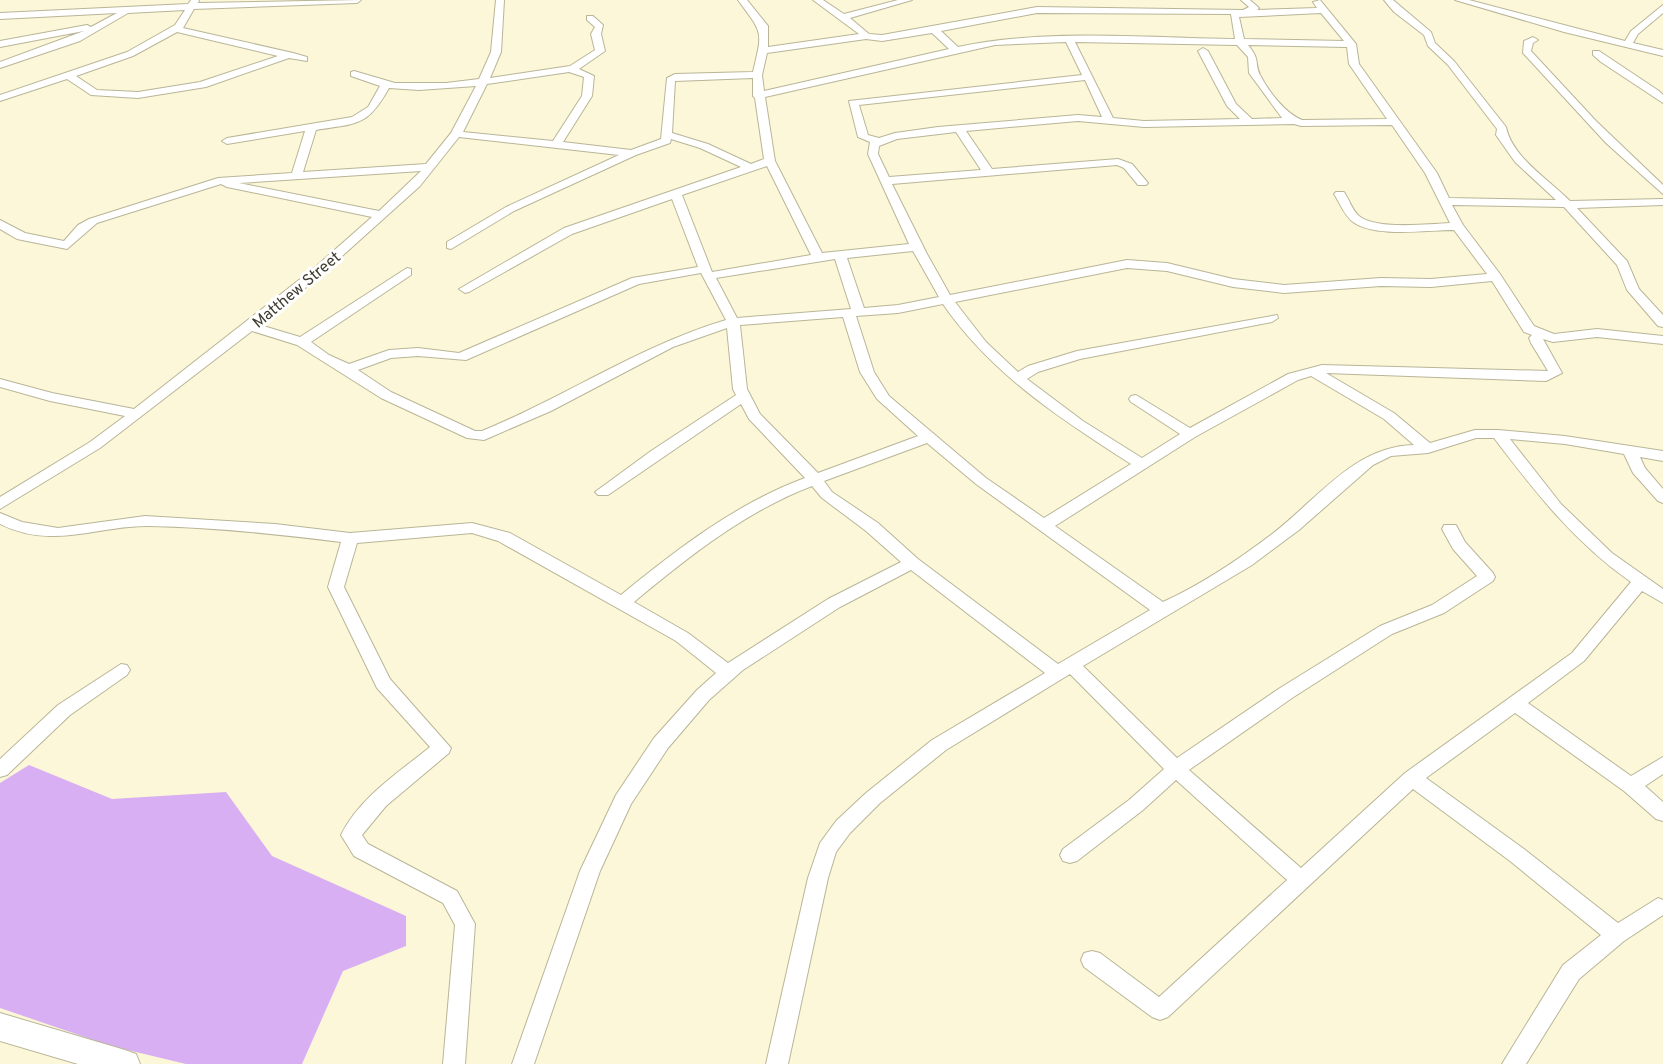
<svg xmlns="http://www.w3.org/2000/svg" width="1663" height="1064" font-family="Overpass,sans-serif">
	<rect width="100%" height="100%" fill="#fbf7d8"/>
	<path fill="#d8aff2" d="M 29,765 L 112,799 L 226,792 L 272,856 L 406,916 L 406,946 L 343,971 L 302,1064 L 186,1064 L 111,1046 L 0,1008 L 0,783 Z"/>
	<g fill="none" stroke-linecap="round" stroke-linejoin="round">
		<defs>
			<path id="minor" d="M 191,0 L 199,0 L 198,3 L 361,0 L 357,3 L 194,9 L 183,28 L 293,53 L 307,57 L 307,61 L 289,58 L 206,87 L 138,98 L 91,95 L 67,79 L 0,101 L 0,95 L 127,52 L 175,25 L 185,10 L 128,13 L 80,41 L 0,68 L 0,62 L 84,31 L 0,47 L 0,41 L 87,25 L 91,27 L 117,13 L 0,19 L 0,13 L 188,4 ZM 177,32 L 278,56 L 200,82 L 138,92 L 97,90 L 76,76 L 133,56 Z
				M 496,0 L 504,0 L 501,52 L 490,78 L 570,66 L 595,50 L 591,34 L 595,27 L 587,20 L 587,16 L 593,16 L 603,25 L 601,34 L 605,51 L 579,69 L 594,76 L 592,96 L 563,142 L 631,150 L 661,139 L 667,78 L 675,74 L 753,72 C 763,30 763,34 738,0 L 747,0 L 768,26 L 768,47 L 859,34 L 813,0 L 823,0 L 844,14 L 898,0 L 912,0 L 850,18 L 869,34 L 882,35 L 1037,7 L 1243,10 L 1249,7 L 1241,0 L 1250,0 L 1259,8 L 1257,10 L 1317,8 L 1313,2 L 1320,0 L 1356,44 L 1359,64 L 1437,173 L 1449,198 L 1556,200 L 1515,162 L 1496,135 L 1497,129 L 1448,65 L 1428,46 L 1424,35 L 1394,12 L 1384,0 L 1393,0 L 1431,32 L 1435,43 L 1454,61 L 1506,127 C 1512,157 1548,179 1570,201 L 1663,199 L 1663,205 L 1577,208 L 1627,261 L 1639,289 L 1663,315 L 1663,327 L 1658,326 L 1627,290 L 1617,265 L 1564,207 L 1452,205 L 1463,225 L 1500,274 L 1534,326 L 1554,334 L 1597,329 L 1663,336 L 1663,344 L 1597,337 L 1553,342 L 1543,339 L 1562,373 L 1546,381 L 1326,373 L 1394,413 L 1430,443 L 1475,430 L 1498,430 L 1565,436 L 1663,451 L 1663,461 L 1640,457 L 1645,468 L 1663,489 L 1663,503 L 1658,501 L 1633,473 L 1624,454 L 1565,444 L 1510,439 L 1561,504 L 1612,553 L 1663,589 L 1663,603 L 1642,591 L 1584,661 L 1528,703 L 1631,776 L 1663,757 L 1663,774 L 1645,786 L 1663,802 L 1663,821 L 1656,819 L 1624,791 L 1515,713 L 1426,778 L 1524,849 L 1618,923 L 1658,898 L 1663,900 L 1663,915 L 1624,941 L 1579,979 L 1526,1064 L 1502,1064 L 1563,965 L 1601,935 L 1510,861 L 1413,789 L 1168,1017 L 1160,1020 L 1152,1017 L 1084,967 L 1081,960 L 1084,953 L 1092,951 L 1100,953 L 1159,997 L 1287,880 L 1176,780 L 1143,810 L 1077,861 L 1070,863 L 1063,861 L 1060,855 L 1063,849 L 1129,800 L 1164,769 L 1070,674 L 946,750 L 880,803 L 850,833 L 836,852 L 828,878 L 788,1064 L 766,1064 L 808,878 L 820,843 L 836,821 L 866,793 L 932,740 L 1045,673 L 911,570 L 840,607 L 743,670 L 709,700 L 668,748 L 631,804 L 600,871 L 534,1064 L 512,1064 L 580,871 L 616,795 L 654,738 L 697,690 L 716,673 L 676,641 L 498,541 L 472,533 L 357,543 L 344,587 L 390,679 L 451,748 L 449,753 L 386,806 L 362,835 L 368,844 L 457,891 L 475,924 L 465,1064 L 443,1064 L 455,925 L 443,903 L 354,856 L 341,835 C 360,797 398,773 430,747 L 377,688 L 328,587 L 341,542 C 277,534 212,527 148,526 C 95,526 52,550 0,524 L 0,513 L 22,522 L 58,528 L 145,516 L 275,524 L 350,533 L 472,523 L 510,533 L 621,595 C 677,549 737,503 805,478 L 749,419 L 741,404 L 608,495 L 598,495 L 595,492 L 651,451 L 736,395 L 733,389 L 727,328 L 673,347 L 551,411 L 484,440 L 467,438 L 381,398 L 297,345 L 252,331 L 100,448 L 0,509 L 0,497 L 90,442 L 125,416 L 50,401 L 0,387 L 0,379 L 52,393 L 134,409 L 313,269 L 372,217 L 227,187 L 221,184 L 97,223 L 67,249 L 17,239 L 0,229 L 0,220 L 25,233 L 64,241 L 78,225 L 89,219 L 218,178 L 292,173 L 305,131 L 227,144 L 222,141 L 227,138 L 352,117 L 368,107 L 380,86 L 351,76 L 351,72 L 354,71 L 395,83 L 446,83 L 479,79 L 491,52 ZM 1037,13 L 1231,14 L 1235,39 C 1143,38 1048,28 958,47 L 941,31 ZM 1321,13 L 1344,41 L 1244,39 L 1239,17 ZM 932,33 L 949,49 L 764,91 L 762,75 L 767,53 L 866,39 L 882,41 ZM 1066,42 L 1082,75 L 849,101 L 858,137 L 870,142 L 868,154 L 909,244 L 822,253 L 775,161 L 765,97 L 995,45 ZM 1075,42 L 1237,45 L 1248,57 L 1249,73 L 1282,118 L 1252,119 L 1236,104 L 1208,51 L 1203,48 L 1198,51 L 1227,106 L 1240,119 L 1144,121 L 1113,118 ZM 1248,45 L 1347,47 L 1349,64 L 1387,119 L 1302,120 C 1285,113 1269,92 1260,75 C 1254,62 1261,61 1248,45 ZM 569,72 L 584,77 L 582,96 L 553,141 L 463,132 L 487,84 ZM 753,78 L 753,96 L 755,98 L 764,159 L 751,164 L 708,144 L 672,133 L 675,81 ZM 1085,80 L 1102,117 L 1078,115 L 938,127 L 895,133 L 879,138 L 868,135 L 859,105 ZM 476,86 L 451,133 L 426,164 L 303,172 L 316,130 C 358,123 367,127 389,88 L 419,90 ZM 1078,121 L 1144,127 L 1294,124 L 1301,126 L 1392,125 L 1425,173 L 1450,223 C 1428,224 1376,230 1359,216 C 1352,210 1349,199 1344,192 L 1336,192 L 1334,194 C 1340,203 1344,215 1353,222 C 1375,238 1427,230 1454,230 L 1487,274 L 1431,279 L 1381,278 L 1284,285 L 1233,279 L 1167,263 L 1127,260 L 950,295 L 927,254 L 892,184 L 1117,165 L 1124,168 L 1138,185 L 1146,185 L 1148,183 L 1132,164 L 1118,159 L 992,169 L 966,131 ZM 956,132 L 981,170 L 889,177 L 878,154 L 879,146 L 897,139 ZM 459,137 L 619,155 L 506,207 L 447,242 L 447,248 L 451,249 L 514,211 L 636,155 L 670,143 L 671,139 L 700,148 L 741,167 L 564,228 L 459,289 L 465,293 L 469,292 L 572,234 L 672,199 L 698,267 L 632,278 L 459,353 L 418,348 L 389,350 L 349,364 L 329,355 L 311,342 L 411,275 L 411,269 L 407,268 L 300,337 L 260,325 L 321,275 L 420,186 ZM 767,166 L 811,255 L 712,272 L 682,195 ZM 421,171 L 379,211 L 239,183 ZM 913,251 L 939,297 L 898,305 L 864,308 L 847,258 ZM 835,259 L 851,309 L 737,318 L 716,278 ZM 1127,268 L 1167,271 L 1233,287 L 1284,293 L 1381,286 L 1431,287 L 1492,281 L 1524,332 L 1532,335 L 1529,338 L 1531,343 L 1548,371 L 1322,365 L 1288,374 L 1190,428 L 1136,395 L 1131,396 L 1129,399 L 1131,402 L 1180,434 L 1142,458 L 1083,421 L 1027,379 L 1038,372 L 1080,359 L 1272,322 L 1278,318 L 1277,315 L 1077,351 L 1028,366 L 1018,372 L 986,342 L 955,302 ZM 701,273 L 726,320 C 639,346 565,397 482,431 L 475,431 L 391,392 L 358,370 L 391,358 L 418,356 L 466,360 L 639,284 ZM 943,304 C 991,374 1061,419 1131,464 L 1044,518 L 986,478 L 889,396 L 874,372 L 856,316 L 898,313 ZM 843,317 L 860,372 L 877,399 L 918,436 L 818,473 L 760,414 L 747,389 L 740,325 ZM 1311,376 L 1384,419 L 1414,445 C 1354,446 1317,500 1272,534 C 1238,560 1202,584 1163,602 L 1055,526 L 1195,437 L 1298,380 ZM 1476,438 L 1494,438 C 1536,493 1574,542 1631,582 L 1572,653 L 1405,773 L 1301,868 L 1189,770 L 1292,698 L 1392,634 L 1444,613 L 1493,581 L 1495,577 L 1493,573 L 1465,542 L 1456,525 L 1444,525 L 1442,529 L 1453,549 L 1477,576 L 1432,605 L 1380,626 L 1280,688 L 1177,758 L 1083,666 L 1252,565 L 1299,530 L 1373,465 L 1391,456 L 1428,453 ZM 927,443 L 976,484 L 1150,610 L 1058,664 L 918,559 L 878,523 L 832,492 L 824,481 ZM 812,486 L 822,498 L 866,531 L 901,562 L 828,599 L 728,663 L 688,633 L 634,602 C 688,557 746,511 812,486 Z
				M 1455,0 L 1469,0 L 1625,41 L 1631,31 L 1663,5 L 1663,13 L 1638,34 L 1633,43 L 1663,50 L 1663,56 L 1564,32 Z
				M 1533,37 L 1538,40 L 1533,43 L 1531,51 L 1596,121 L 1663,185 L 1663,194 L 1606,143 L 1523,53 L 1524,41 Z
				M 1593,51 L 1599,51 L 1659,91 L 1663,95 L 1663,103 L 1601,62 L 1593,55 Z
				M 121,664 L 127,665 L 130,670 L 127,675 L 70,715 L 7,775 L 0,777 L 0,759 L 58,705 Z"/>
			<path id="secondary" d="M 0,1013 L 125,1050 L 136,1054 L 140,1064 L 78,1064 L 0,1041 Z"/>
		</defs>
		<use href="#minor" stroke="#b9b597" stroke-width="2"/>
		<use href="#secondary" stroke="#b9b597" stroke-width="2"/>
		<use href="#minor" fill="#fff" fill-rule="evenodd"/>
		<use href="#secondary" fill="#fff" fill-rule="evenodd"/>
	</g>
	<g text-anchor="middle" stroke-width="6" stroke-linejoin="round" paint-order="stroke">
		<g font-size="16" fill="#3f3d31" stroke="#fff">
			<text transform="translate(296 289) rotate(-40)" y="6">Matthew Street</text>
		</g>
	</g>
</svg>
